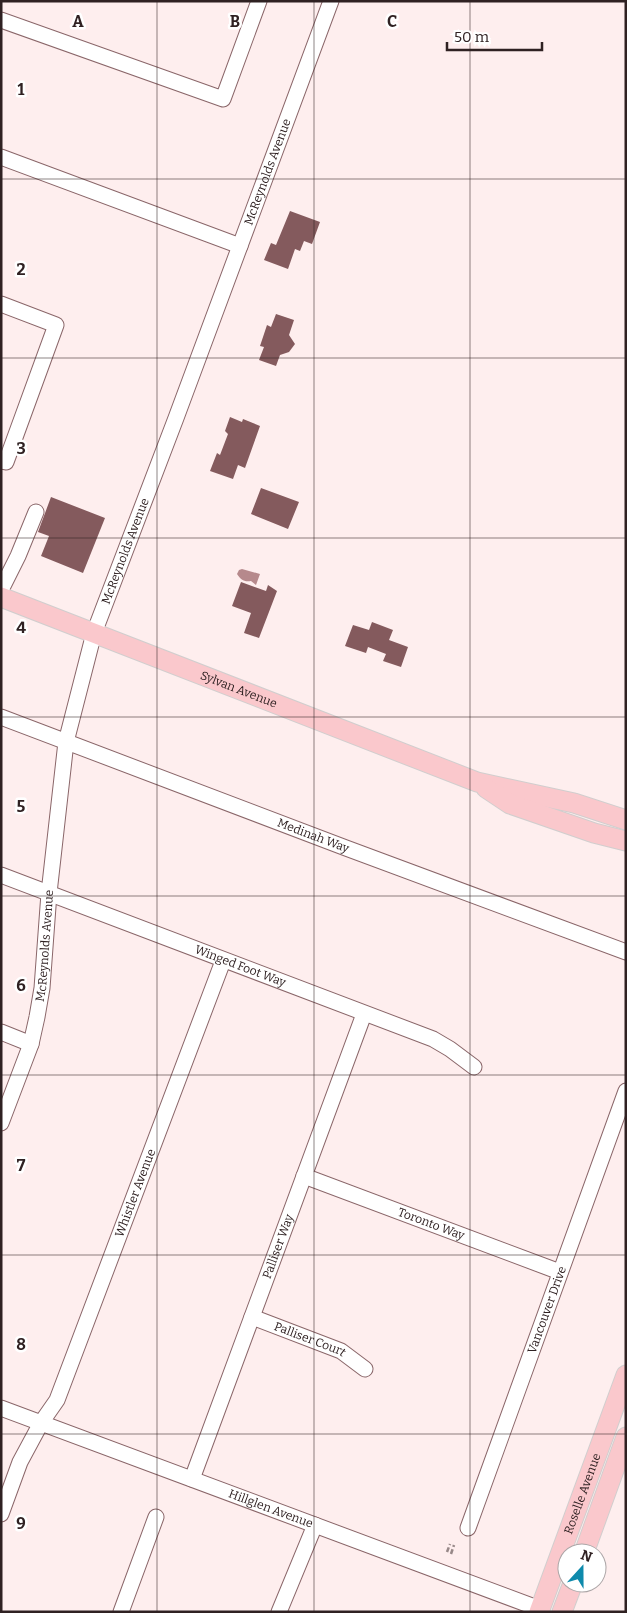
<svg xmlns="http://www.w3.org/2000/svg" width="627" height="1613" font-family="Bitter,serif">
	<rect width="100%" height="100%" fill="#feeeee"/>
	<path fill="#b6898c" d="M 242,569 L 260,574 L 256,585 L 251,581 C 244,582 241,580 237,574 L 239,570 Z"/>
	<path fill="#845a5d" d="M 290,211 L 320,222 L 312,244 L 304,241 L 300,251 L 295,249 L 288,269 L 264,260 L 271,243 L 276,245 Z
		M 276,314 L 294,320 L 289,335 L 295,344 L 289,352 L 280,355 L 276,366 L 259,360 L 264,347 L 260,346 L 267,325 L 271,327 Z
		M 230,417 L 242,422 L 243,419 L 260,426 L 245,468 L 238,465 L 233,479 L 210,471 L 217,453 L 220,455 L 228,434 L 225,431 Z
		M 261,488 L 299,502 L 288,529 L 251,514 Z
		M 51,497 L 105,518 L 83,573 L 41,556 L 49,536 L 38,532 Z
		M 241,582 L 266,591 L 268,585 L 277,591 L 259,638 L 244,633 L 251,613 L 232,606 Z
		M 372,622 L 393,630 L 389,640 L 408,647 L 401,667 L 383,661 L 386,654 L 368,647 L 366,653 L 345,646 L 353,625 L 369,630 Z"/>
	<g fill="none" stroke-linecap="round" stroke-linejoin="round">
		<defs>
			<g id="minor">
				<path d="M 1,20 L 223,99 L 259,1"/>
				<path d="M 1,157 L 240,246"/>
				<path d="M 1,304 L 56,325 L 6,462 L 1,461"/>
				<path d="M 1,590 L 18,556 L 36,512"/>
				<path id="s1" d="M 1,717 L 346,848 L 626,952"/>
				<path id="s2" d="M 1,875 L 433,1039 L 450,1049 L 474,1067"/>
				<path d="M 1,1032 L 31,1044"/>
				<path id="s3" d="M 1,1123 L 31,1044 L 37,1017 L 42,988 L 49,893 L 66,742 L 94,633 L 176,418 L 331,1"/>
				<path id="s4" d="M 304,1176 L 560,1272"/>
				<path id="s5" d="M 252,1317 L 341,1351 L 365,1369"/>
				<path id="s6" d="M 1,1408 L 540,1609"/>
				<path id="s7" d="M 192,1479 L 364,1014"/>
				<path id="s8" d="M 1,1514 L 20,1462 L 41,1423 L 57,1400 L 223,961"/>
				<path id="s9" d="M 468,1528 L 626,1091"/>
				<path d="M 121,1612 L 156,1517"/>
				<path d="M 279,1612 L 315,1525"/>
			</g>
			<g id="major">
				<path id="s10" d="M 1,597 L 477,782 L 574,803 L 626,820"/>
				<path d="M 486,788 L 510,804 L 594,833 L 626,841"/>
				<path d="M 584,1553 L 626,1437"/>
				<path id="s11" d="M 539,1612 L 626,1375"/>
				<path d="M 562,1612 L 573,1583"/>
			</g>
		</defs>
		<use href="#minor" stroke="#8a6669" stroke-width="17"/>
		<use href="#major" stroke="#d1cece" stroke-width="21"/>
		<path stroke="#978888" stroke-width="2.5" stroke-dasharray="5 2.5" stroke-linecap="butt" d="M 447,1552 L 450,1544
			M 451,1554 L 454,1545"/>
		<use href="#minor" stroke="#fff" stroke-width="15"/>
		<use href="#major" stroke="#fac8cc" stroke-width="19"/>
	</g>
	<path fill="none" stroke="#2f2122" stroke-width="1" stroke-opacity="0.55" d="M 157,1 L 157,1612M 314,1 L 314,1612M 470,1 L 470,1612M 1,179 L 626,179M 1,358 L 626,358M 1,538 L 626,538M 1,717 L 626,717M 1,896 L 626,896M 1,1075 L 626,1075M 1,1255 L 626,1255M 1,1434 L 626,1434"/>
	<g text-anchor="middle" stroke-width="5" stroke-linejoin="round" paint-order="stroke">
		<g font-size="12" fill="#2f2122" stroke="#fff">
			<text dy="4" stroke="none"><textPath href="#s3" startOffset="994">McReynolds Avenue</textPath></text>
			<text dy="4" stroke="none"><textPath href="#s3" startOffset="589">McReynolds Avenue</textPath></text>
			<text dy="4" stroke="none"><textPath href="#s10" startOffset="255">Sylvan Avenue</textPath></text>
			<text dy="4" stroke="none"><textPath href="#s1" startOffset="334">Medinah Way</textPath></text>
			<text dy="4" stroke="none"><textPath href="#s3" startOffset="184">McReynolds Avenue</textPath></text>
			<text dy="4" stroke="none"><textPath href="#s2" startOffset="256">Winged Foot Way</textPath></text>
			<text dy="4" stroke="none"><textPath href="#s8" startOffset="349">Whistler Avenue</textPath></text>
			<text dy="4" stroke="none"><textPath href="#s4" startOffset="136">Toronto Way</textPath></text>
			<text dy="4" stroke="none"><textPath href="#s7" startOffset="248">Palliser Way</textPath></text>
			<text dy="4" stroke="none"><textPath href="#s9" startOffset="232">Vancouver Drive</textPath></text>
			<text dy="4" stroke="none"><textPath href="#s5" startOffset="62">Palliser Court</textPath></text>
			<text dy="4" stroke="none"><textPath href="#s11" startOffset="126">Roselle Avenue</textPath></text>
			<text dy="4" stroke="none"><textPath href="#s6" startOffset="288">Hillglen Avenue</textPath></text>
		</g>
	</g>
	<g font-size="16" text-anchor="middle" font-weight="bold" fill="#2f2122" stroke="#fff" stroke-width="5" stroke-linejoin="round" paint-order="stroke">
		<text x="78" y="27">A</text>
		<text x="235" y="27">B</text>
		<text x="392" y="27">C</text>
		<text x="21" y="95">1</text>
		<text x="21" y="275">2</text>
		<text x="21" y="454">3</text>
		<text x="21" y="633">4</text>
		<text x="21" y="812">5</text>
		<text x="21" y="991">6</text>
		<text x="21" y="1171">7</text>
		<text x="21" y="1350">8</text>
		<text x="21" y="1529">9</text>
	</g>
	<rect width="627" height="1613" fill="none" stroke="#2f2122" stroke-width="5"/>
	<g transform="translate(582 1568) rotate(21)"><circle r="24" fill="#ffffff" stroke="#aca6a7"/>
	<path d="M0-4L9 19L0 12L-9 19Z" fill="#0e8aac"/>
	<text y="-8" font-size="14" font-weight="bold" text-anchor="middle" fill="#2f2122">N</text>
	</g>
	<path d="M447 42v8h95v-8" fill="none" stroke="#2f2122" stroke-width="2.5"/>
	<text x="454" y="42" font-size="15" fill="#2f2122" stroke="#ffffff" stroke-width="4" paint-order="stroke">50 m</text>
</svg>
